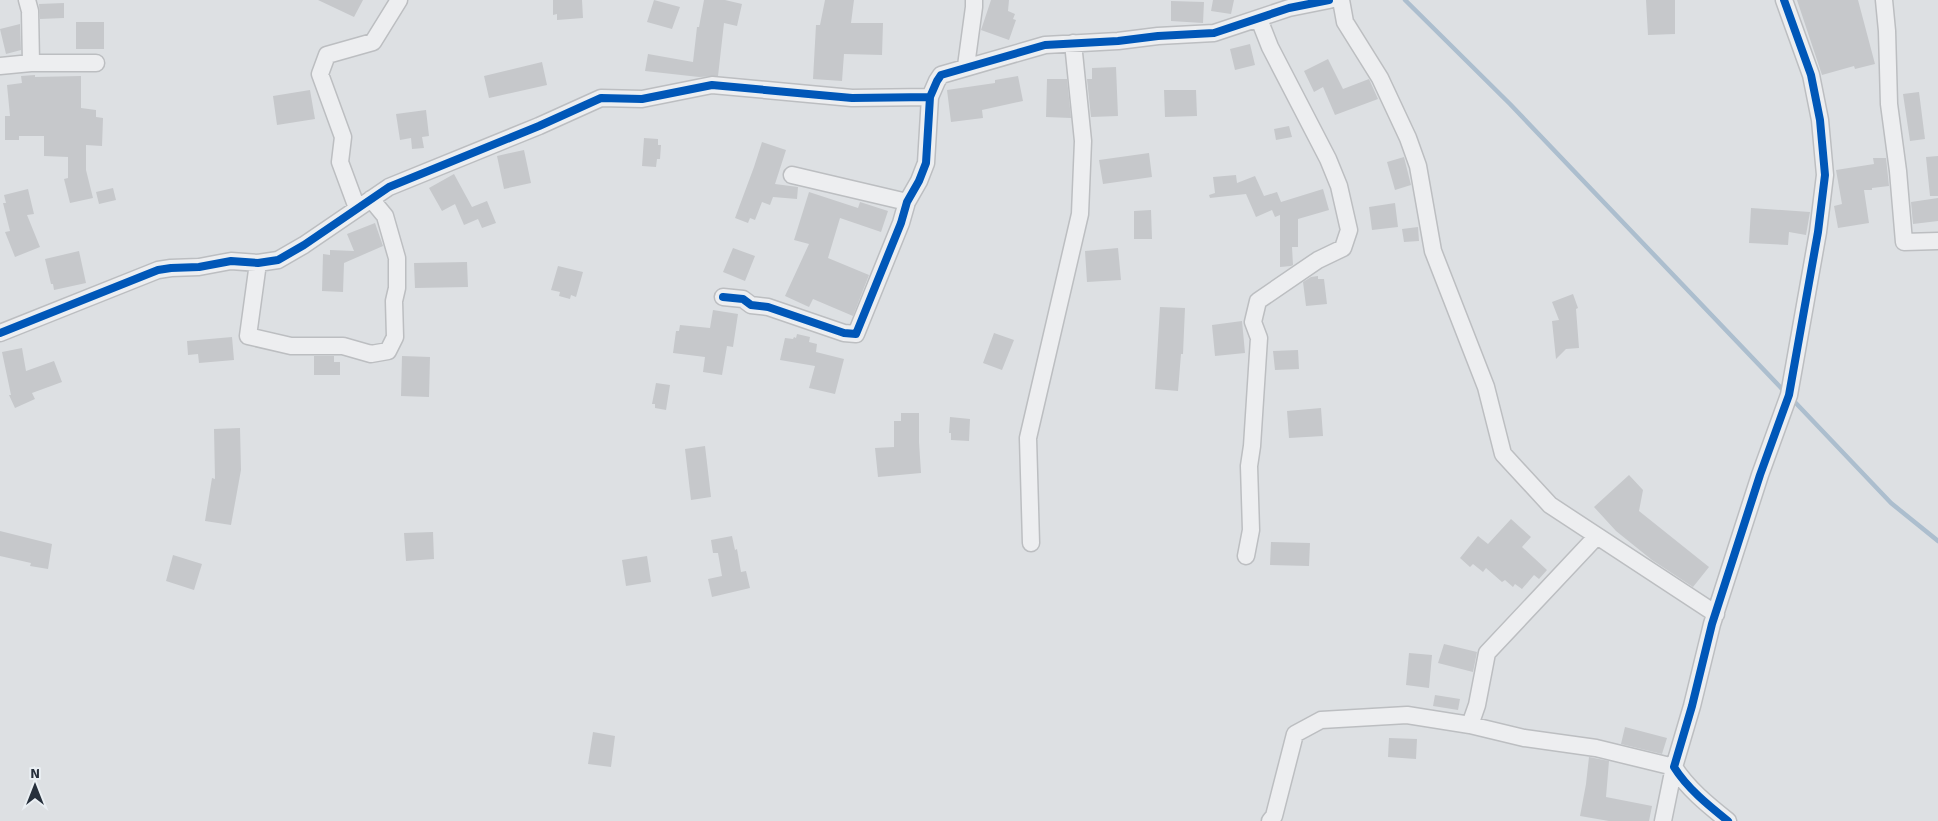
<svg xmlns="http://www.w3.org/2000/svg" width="1938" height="821" font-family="Signika,sans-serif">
	<rect width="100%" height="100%" fill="#dde0e3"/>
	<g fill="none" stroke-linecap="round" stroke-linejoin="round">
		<path stroke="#acbece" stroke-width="4.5" d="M 1405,0 L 1510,104 L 1785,392
			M 1792,399 L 1891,503 L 1938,541"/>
	</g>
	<path fill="#c6c8cb" d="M 318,0 L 363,0 L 354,17 Z
		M 553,0 L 582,0 L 583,18 L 557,20 L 557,14 L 553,15 Z
		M 654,0 L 680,7 L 672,29 L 647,22 Z
		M 704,0 L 725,0 L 742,4 L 737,26 L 724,23 L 718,76 L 699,77 L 645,71 L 648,54 L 693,62 L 697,27 L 699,27 Z
		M 825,0 L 854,0 L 851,23 L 883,23 L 882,55 L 844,54 L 842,81 L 813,79 L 816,25 L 820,25 Z
		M 991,0 L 1009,0 L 1008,11 L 1015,14 L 1013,19 L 1016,20 L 1009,40 L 981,30 Z
		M 1213,0 L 1234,0 L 1231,14 L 1211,11 Z
		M 1646,0 L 1675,0 L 1675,34 L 1648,35 Z
		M 1797,0 L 1858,0 L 1875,64 L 1855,69 L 1854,66 L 1822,75 Z
		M 1171,1 L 1204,2 L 1203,23 L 1171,21 Z
		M 64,3 L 64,18 L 40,19 L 39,4 Z
		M 76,22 L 104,22 L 104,49 L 76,49 Z
		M 20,24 L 21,50 L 6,54 L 0,29 Z
		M 1250,44 L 1255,65 L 1235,70 L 1230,49 Z
		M 1328,59 L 1343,89 L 1369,79 L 1378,99 L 1335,115 L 1323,87 L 1314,92 L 1304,71 Z
		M 542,62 L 547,85 L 489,98 L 484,76 Z
		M 1116,67 L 1118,116 L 1091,117 L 1087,79 L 1092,79 L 1092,68 Z
		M 35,75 L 35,77 L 81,76 L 81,108 L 96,110 L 96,117 L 103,118 L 102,146 L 86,145 L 86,170 L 93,198 L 70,203 L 64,179 L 68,178 L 68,157 L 44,156 L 44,136 L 19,136 L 19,140 L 5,140 L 5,116 L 10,116 L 7,85 L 22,83 L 21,76 Z
		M 1018,76 L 1023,101 L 982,110 L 983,118 L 951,122 L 947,90 L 995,83 L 995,80 Z
		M 1047,79 L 1067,79 L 1071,118 L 1046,117 Z
		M 310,90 L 315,119 L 277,125 L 273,96 Z
		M 1164,90 L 1196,90 L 1197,116 L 1165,117 Z
		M 1919,92 L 1925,139 L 1910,141 L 1903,94 Z
		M 426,110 L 429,136 L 422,137 L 424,148 L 412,149 L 411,138 L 400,140 L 396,114 Z
		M 1289,126 L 1292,137 L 1276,140 L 1274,129 Z
		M 644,138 L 658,139 L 658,145 L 661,145 L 660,159 L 657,159 L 656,167 L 642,166 Z
		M 762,142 L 786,150 L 775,184 L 798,187 L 797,199 L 773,197 L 770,205 L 762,202 L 755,220 L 750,218 L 748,223 L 735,218 L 754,167 Z
		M 524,150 L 531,183 L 504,189 L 497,156 Z
		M 1149,153 L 1152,177 L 1103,184 L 1099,160 Z
		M 1938,156 L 1938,196 L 1930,196 L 1926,157 Z
		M 1404,157 L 1411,185 L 1395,190 L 1387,162 Z
		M 1873,158 L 1886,158 L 1889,186 L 1872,188 L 1872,190 L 1864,190 L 1869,223 L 1838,228 L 1834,206 L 1842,204 L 1836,170 L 1874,164 Z
		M 454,174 L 472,207 L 487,201 L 496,223 L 482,228 L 478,219 L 464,225 L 455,204 L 442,211 L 429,188 Z
		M 1236,175 L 1237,183 L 1255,176 L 1264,196 L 1277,192 L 1281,202 L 1323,189 L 1329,210 L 1298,219 L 1298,247 L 1292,247 L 1293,265 L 1291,266 L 1280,267 L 1280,215 L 1275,217 L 1272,210 L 1256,217 L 1246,194 L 1210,198 L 1209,195 L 1215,193 L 1213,177 Z
		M 113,188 L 116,200 L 99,204 L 96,192 Z
		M 28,189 L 34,214 L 27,215 L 40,247 L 15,257 L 5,232 L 10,231 L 3,203 L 6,203 L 4,195 Z
		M 809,192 L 858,208 L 860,202 L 888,211 L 881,232 L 840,218 L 828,258 L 869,275 L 853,316 L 813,299 L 809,307 L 785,296 L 809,244 L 794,240 Z
		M 1938,198 L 1938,221 L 1913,224 L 1911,202 Z
		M 1395,203 L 1398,227 L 1372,230 L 1369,207 Z
		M 1751,208 L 1810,212 L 1806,235 L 1789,232 L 1788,245 L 1749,243 Z
		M 1151,210 L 1152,239 L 1134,239 L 1134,211 Z
		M 375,223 L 383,246 L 344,263 L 343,292 L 322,291 L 323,254 L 330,255 L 330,250 L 354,251 L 347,234 Z
		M 1418,227 L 1419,241 L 1404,242 L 1402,229 Z
		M 733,248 L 755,256 L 745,281 L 723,272 Z
		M 1118,248 L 1121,280 L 1087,282 L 1085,251 Z
		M 79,251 L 86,283 L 54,290 L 53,284 L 51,284 L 45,259 Z
		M 467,262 L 468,287 L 415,288 L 414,263 Z
		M 558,266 L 583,272 L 576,297 L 571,295 L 570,299 L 559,296 L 560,292 L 551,290 Z
		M 1318,276 L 1318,279 L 1324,279 L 1327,304 L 1306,306 L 1303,282 L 1311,277 Z
		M 1573,294 L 1578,308 L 1576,309 L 1579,348 L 1566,349 L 1556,359 L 1552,321 L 1559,320 L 1552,302 Z
		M 1160,307 L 1185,308 L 1183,354 L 1181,354 L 1178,391 L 1155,389 Z
		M 713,310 L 738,314 L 733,347 L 727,346 L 722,375 L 703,372 L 705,357 L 673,353 L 676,331 L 679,331 L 680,325 L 710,328 Z
		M 1242,321 L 1245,353 L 1215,356 L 1212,325 Z
		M 994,333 L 1014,340 L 1002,370 L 983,363 Z
		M 797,334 L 810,337 L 809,342 L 817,344 L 816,352 L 844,359 L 835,394 L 809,388 L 815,366 L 780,360 L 785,338 L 793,339 L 794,337 L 796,338 Z
		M 232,337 L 234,360 L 199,363 L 198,354 L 188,355 L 187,341 Z
		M 22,348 L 26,371 L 54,361 L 62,382 L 32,393 L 35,399 L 15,408 L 9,395 L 11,395 L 2,352 Z
		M 1298,350 L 1299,369 L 1275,370 L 1273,351 Z
		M 314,356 L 334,356 L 334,362 L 340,362 L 340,375 L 314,375 Z
		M 402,356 L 430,357 L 429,397 L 401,396 Z
		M 656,383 L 670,385 L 666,410 L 655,408 L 655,404 L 652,404 Z
		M 1321,408 L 1323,436 L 1289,438 L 1287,411 Z
		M 901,413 L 919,413 L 919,442 L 921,473 L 878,477 L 875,448 L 894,447 L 894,421 L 901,421 Z
		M 950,417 L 970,419 L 969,441 L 951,440 L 951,433 L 949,433 Z
		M 240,428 L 241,470 L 231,525 L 205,521 L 212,478 L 215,479 L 214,429 Z
		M 705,446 L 711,497 L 691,500 L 685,449 Z
		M 1629,475 L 1643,490 L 1639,511 L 1709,567 L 1693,587 L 1652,560 L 1616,531 L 1594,507 Z
		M 1511,519 L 1531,537 L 1522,547 L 1547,570 L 1539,579 L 1534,575 L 1522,589 L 1515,584 L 1513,587 L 1505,580 L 1502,582 L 1486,568 L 1483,572 L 1473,564 L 1470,567 L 1460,558 L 1478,536 L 1488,544 Z
		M 0,531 L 52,544 L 48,569 L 30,566 L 31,563 L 0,556 Z
		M 433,532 L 434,559 L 406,561 L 404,533 Z
		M 732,536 L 735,550 L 737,549 L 741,572 L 746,571 L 750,588 L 712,597 L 708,579 L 722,576 L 718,553 L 713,553 L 711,540 Z
		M 1271,542 L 1310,543 L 1309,566 L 1270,565 Z
		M 173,555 L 202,564 L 194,590 L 166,581 Z
		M 647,556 L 651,582 L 626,586 L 622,560 Z
		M 1444,644 L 1477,652 L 1473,672 L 1438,663 Z
		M 1409,653 L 1432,655 L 1429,688 L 1406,685 Z
		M 1435,695 L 1460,699 L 1458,710 L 1433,706 Z
		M 1625,727 L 1667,738 L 1662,754 L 1621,744 Z
		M 593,732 L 615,736 L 611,767 L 588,764 Z
		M 1389,738 L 1417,739 L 1416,759 L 1388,757 Z
		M 1589,757 L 1609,761 L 1606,797 L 1652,806 L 1649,821 L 1609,821 L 1580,816 L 1586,784 Z"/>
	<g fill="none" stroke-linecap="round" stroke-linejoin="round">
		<defs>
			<path id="minor" d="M 27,0 L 30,11 L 31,63
				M 1341,0 L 1345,22 L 1380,78 L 1408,138 L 1418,166 L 1433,251 L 1486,387 L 1503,454 L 1550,505 L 1716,614
				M 1884,0 L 1887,31 L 1889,104 L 1898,171 L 1904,242 L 1938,241
				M 0,66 L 31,63 L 96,63
				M 966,66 L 974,7 L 974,0
				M 792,175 L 907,202
				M 357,208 L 340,162 L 343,137 L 320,74 L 327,55 L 373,42 L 399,0
				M 258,263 L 248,336 L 291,346 L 343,346 L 371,354 L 388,351 L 395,337 L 394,301 L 397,288 L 397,258 L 385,216 L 371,199
				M 723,297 L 743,299 L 751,305 L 768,307 L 844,333 L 856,334 L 901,223 L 907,202 L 919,181 L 926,163 L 930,97 L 937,81 L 941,75 L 1045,45 L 1118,41 L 1158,36 L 1214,33 L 1289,8 L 1329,0
				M 0,333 L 158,270 L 171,268 L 199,267 L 231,261 L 258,263 L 278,260 L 304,245 L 389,187 L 539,126 L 601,98 L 642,99 L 712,85 L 852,98 L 930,97
				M 1031,543 L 1028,438 L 1080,214 L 1083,141 L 1073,43
				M 1246,556 L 1251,530 L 1249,466 L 1252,446 L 1259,338 L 1253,322 L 1258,301 L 1318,260 L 1343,248 L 1349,230 L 1339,186 L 1328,159 L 1270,47 L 1259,19
				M 1470,725 L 1477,705 L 1487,653 L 1597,536
				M 1270,821 L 1274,816 L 1295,734 L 1321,720 L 1407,715 L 1470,725 L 1524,738 L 1596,748 L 1674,767 L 1663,821
				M 1728,821 C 1708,805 1687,788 1674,767 L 1692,706 L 1712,624 L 1760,475 L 1789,395 L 1818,232 L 1825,175 L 1820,120 L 1811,75 L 1784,0"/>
		</defs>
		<use href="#minor" stroke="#bcbec1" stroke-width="19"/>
		<use href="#minor" stroke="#edeef0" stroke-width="16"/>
		<defs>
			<path id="cycleway" d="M 723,297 L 743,299 L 751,305 L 768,307 L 844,333 L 856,334 L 901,223 L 907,202 L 919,181 L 926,163 L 930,97 L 937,81 L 941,75 L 1045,45 L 1118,41 L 1158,36 L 1214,33 L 1289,8 L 1329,0
				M 0,333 L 158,270 L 171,268 L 199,267 L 231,261 L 258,263 L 278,260 L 304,245 L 389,187 L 539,126 L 601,98 L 642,99 L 712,85 L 852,98 L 930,97
				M 1728,821 C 1708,805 1687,788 1674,767 L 1692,706 L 1712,624 L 1760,475 L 1789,395 L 1818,232 L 1825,175 L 1820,120 L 1811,75 L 1784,0"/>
		</defs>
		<use href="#cycleway" stroke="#eaeff3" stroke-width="11"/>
		<use href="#cycleway" stroke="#0057b8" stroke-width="8"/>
	</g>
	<g transform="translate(35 786)" stroke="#eaeff3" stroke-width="4" paint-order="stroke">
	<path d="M0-4L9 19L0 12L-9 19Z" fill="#262f3b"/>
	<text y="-8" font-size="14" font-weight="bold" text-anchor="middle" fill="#262f3b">N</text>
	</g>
</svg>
